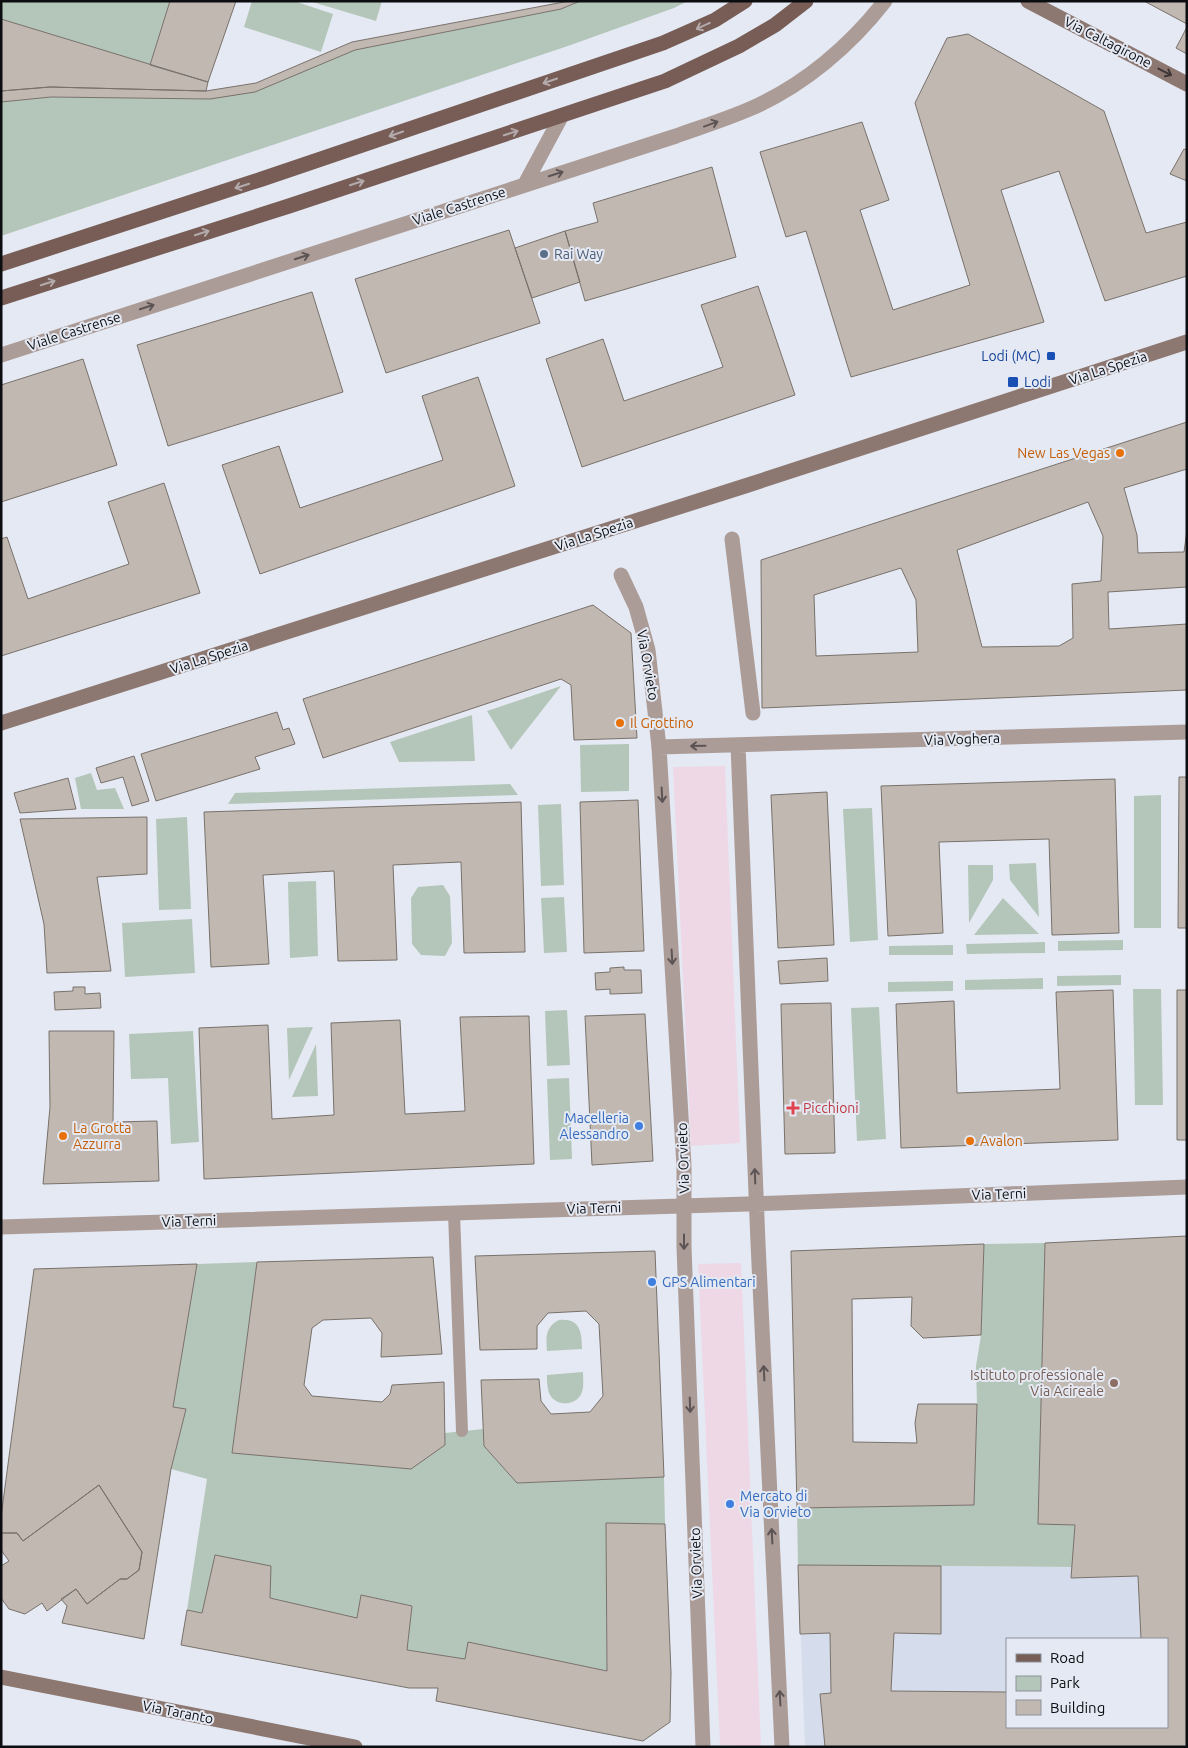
<svg xmlns="http://www.w3.org/2000/svg" width="1188" height="1748" font-family="Ubuntu,sans-serif">
	<rect width="100%" height="100%" fill="#e4e9f3"/>
	<path fill="#eed8e5" d="M 725,766 L 740,1143 L 691,1146 L 673,767 Z
		M 741,1263 L 761,1747 L 720,1745 L 698,1264 Z"/>
	<path fill="#d5ddec" fill-rule="evenodd" d="M 1187,1236 L 1187,1747 L 805,1747 L 798,1565 L 1072,1567 L 1038,1524 L 1045,1243 ZM 1007,1639 L 1167,1639 L 1167,1727 L 1007,1727 Z"/>
	<path fill="#b4c6b9" d="M 1,1 L 170,1 L 150,65 L 1,19 Z
		M 252,1 L 294,1 L 333,14 L 321,52 L 244,27 Z
		M 309,1 L 382,1 L 376,21 Z
		M 580,1 L 688,1 L 674,8 L 565,47 L 1,236 L 1,102 L 51,97 L 210,99 L 355,50 L 561,9 Z
		M 561,686 L 511,750 L 487,711 Z
		M 472,715 L 475,761 L 399,762 L 390,742 Z
		M 629,744 L 629,791 L 581,792 L 580,745 Z
		M 91,773 L 97,790 L 115,788 L 124,809 L 81,809 L 75,778 Z
		M 510,784 L 518,795 L 228,804 L 235,793 Z
		M 1161,795 L 1161,928 L 1134,928 L 1134,796 Z
		M 561,804 L 564,885 L 541,886 L 538,805 Z
		M 872,808 L 878,940 L 850,942 L 843,809 Z
		M 187,817 L 191,909 L 159,910 L 156,819 Z
		M 1036,863 L 1039,917 L 1010,880 L 1009,864 Z
		M 968,865 L 993,865 L 993,880 L 969,923 Z
		M 316,881 L 318,956 L 290,958 L 288,882 Z
		M 443,885 L 450,896 L 452,943 L 445,956 L 421,955 L 412,944 L 411,898 L 418,887 Z
		M 564,897 L 567,952 L 544,953 L 541,898 Z
		M 1003,898 L 1039,934 L 974,935 Z
		M 192,919 L 195,973 L 125,977 L 122,923 Z
		M 1123,940 L 1123,950 L 1058,951 L 1058,941 Z
		M 1045,942 L 1045,953 L 967,954 L 966,944 Z
		M 953,945 L 953,955 L 889,955 L 889,946 Z
		M 1121,975 L 1121,985 L 1057,986 L 1057,976 Z
		M 1043,978 L 1043,989 L 965,990 L 965,980 Z
		M 953,981 L 953,991 L 888,992 L 888,982 Z
		M 1133,989 L 1161,989 L 1163,1105 L 1135,1105 Z
		M 879,1007 L 886,1139 L 857,1141 L 851,1008 Z
		M 567,1010 L 570,1065 L 547,1066 L 545,1011 Z
		M 313,1027 L 289,1080 L 287,1028 Z
		M 193,1031 L 199,1142 L 171,1144 L 168,1078 L 131,1079 L 129,1034 Z
		M 316,1044 L 318,1096 L 292,1097 Z
		M 569,1078 L 572,1159 L 550,1160 L 547,1079 Z
		M 1045,1243 L 1038,1524 L 1075,1525 L 1072,1567 L 798,1565 L 797,1508 L 974,1505 L 977,1404 L 976,1366 L 981,1335 L 984,1244 Z
		M 257,1262 L 232,1453 L 410,1469 L 445,1445 L 445,1433 L 483,1429 L 484,1446 L 517,1483 L 664,1477 L 665,1524 L 606,1523 L 607,1671 L 468,1643 L 465,1659 L 407,1650 L 412,1606 L 361,1595 L 357,1618 L 270,1598 L 202,1613 L 187,1610 L 207,1479 L 171,1469 L 186,1409 L 173,1407 L 197,1264 Z
		M 559,1320 C 580,1318 582,1332 582,1349 L 547,1351 C 546,1338 545,1327 559,1320 Z
		M 583,1372 C 583,1379 584,1386 582,1392 C 577,1406 557,1407 550,1395 C 547,1389 547,1381 547,1375 Z"/>
	<path fill="#c1b8b2" stroke="#79716b" fill-rule="evenodd" d="M 170,1 L 236,1 L 208,82 L 150,65 Z
		M 569,1 L 580,1 L 561,9 L 355,50 L 255,92 L 210,99 L 51,97 L 1,102 L 1,91 L 50,87 L 206,91 L 256,83 L 352,42 Z
		M 1144,1 L 1187,1 L 1187,24 Z
		M 1,19 L 208,82 L 206,91 L 50,87 L 1,91 Z
		M 1187,27 L 1187,54 L 1176,48 Z
		M 968,34 L 1104,111 L 1146,233 L 1187,222 L 1187,276 L 1105,301 L 1059,171 L 1001,190 L 1044,322 L 851,377 L 806,231 L 786,237 L 760,152 L 862,122 L 889,200 L 860,210 L 893,310 L 970,285 L 915,103 L 947,38 Z
		M 1184,149 L 1187,150 L 1187,181 L 1170,174 Z
		M 712,167 L 736,257 L 585,301 L 565,231 L 598,222 L 593,203 Z
		M 509,230 L 540,323 L 386,373 L 355,279 Z
		M 565,231 L 580,282 L 532,298 L 515,248 Z
		M 758,286 L 795,395 L 582,467 L 546,359 L 603,339 L 624,401 L 723,367 L 701,305 Z
		M 312,292 L 343,392 L 168,446 L 137,345 Z
		M 83,359 L 117,465 L 1,502 L 1,385 Z
		M 478,377 L 515,486 L 260,574 L 222,465 L 279,446 L 300,508 L 443,460 L 422,396 Z
		M 1187,422 L 1187,469 L 1124,488 L 1137,535 L 1138,553 L 1184,552 L 1187,530 L 1187,587 L 1108,592 L 1109,629 L 1187,624 L 1187,690 L 762,708 L 761,560 ZM 1088,502 L 1103,536 L 1101,581 L 1072,584 L 1073,638 L 1059,646 L 982,647 L 957,550 ZM 901,568 L 916,600 L 918,652 L 816,656 L 814,595 Z
		M 164,483 L 200,593 L 1,656 L 1,539 L 7,537 L 28,599 L 129,564 L 108,502 Z
		M 593,605 L 631,633 L 637,738 L 574,740 L 571,685 L 561,679 L 323,758 L 303,699 Z
		M 277,712 L 283,730 L 289,728 L 295,744 L 255,757 L 260,769 L 156,801 L 141,754 Z
		M 134,756 L 149,801 L 132,806 L 123,777 L 101,783 L 96,768 Z
		M 1179,777 L 1187,777 L 1187,928 L 1178,928 Z
		M 68,778 L 76,809 L 20,813 L 14,793 Z
		M 1115,779 L 1119,933 L 1052,935 L 1049,839 L 939,842 L 943,933 L 888,936 L 881,786 Z
		M 827,792 L 834,945 L 778,948 L 771,795 Z
		M 638,800 L 644,951 L 584,953 L 580,802 Z
		M 521,802 L 525,952 L 464,953 L 461,862 L 393,865 L 397,960 L 338,961 L 334,871 L 263,875 L 269,964 L 211,967 L 204,812 Z
		M 147,817 L 147,874 L 97,877 L 111,971 L 47,973 L 44,924 L 20,819 Z
		M 827,958 L 828,981 L 780,984 L 778,961 Z
		M 624,967 L 624,970 L 641,970 L 642,993 L 610,994 L 610,989 L 596,990 L 595,973 L 610,972 L 610,968 Z
		M 73,987 L 85,987 L 85,994 L 100,993 L 101,1008 L 55,1010 L 54,992 L 73,991 Z
		M 1113,990 L 1118,1140 L 901,1148 L 896,1004 L 954,1001 L 957,1093 L 1060,1089 L 1056,992 Z
		M 1177,990 L 1187,990 L 1187,1140 L 1177,1140 Z
		M 831,1003 L 835,1153 L 785,1154 L 781,1004 Z
		M 645,1014 L 653,1161 L 592,1165 L 585,1016 Z
		M 529,1016 L 534,1164 L 204,1179 L 199,1028 L 268,1025 L 272,1119 L 334,1115 L 331,1023 L 400,1020 L 405,1114 L 465,1111 L 460,1017 Z
		M 49,1031 L 114,1031 L 113,1122 L 157,1121 L 159,1181 L 43,1184 L 50,1107 Z
		M 1187,1236 L 1187,1747 L 825,1747 L 820,1694 L 831,1693 L 830,1633 L 800,1634 L 798,1565 L 941,1566 L 941,1634 L 894,1633 L 891,1691 L 1007,1692 L 1007,1727 L 1167,1727 L 1167,1639 L 1141,1639 L 1138,1576 L 1071,1578 L 1075,1525 L 1038,1524 L 1045,1243 Z
		M 984,1244 L 981,1335 L 923,1338 L 911,1326 L 912,1297 L 852,1299 L 853,1442 L 917,1443 L 915,1423 L 918,1404 L 977,1404 L 974,1505 L 797,1508 L 791,1251 Z
		M 655,1251 L 664,1477 L 517,1483 L 484,1446 L 481,1380 L 539,1379 L 541,1401 L 551,1414 L 590,1412 L 603,1396 L 599,1324 L 586,1311 L 548,1313 L 537,1326 L 537,1349 L 480,1350 L 475,1256 Z
		M 433,1257 L 442,1354 L 381,1357 L 382,1333 L 371,1318 L 323,1320 L 312,1328 L 304,1385 L 312,1396 L 382,1402 L 390,1394 L 392,1385 L 444,1382 L 445,1445 L 411,1469 L 232,1453 L 257,1262 Z
		M 197,1264 L 173,1407 L 186,1409 L 171,1469 L 144,1639 L 62,1623 L 67,1606 L 61,1599 L 76,1589 L 87,1604 L 120,1579 L 127,1579 L 139,1570 L 142,1552 L 99,1485 L 23,1541 L 17,1533 L 1,1533 L 1,1517 L 34,1269 Z
		M 99,1485 L 142,1552 L 139,1570 L 127,1579 L 120,1579 L 87,1604 L 76,1589 L 47,1611 L 42,1603 L 25,1614 L 9,1609 L 1,1598 L 1,1566 L 9,1561 L 1,1550 L 1,1533 L 17,1533 L 23,1541 Z
		M 606,1523 L 665,1524 L 671,1673 L 670,1722 L 643,1741 L 436,1701 L 438,1688 L 409,1688 L 181,1645 L 187,1610 L 202,1613 L 215,1555 L 271,1566 L 270,1598 L 357,1618 L 361,1595 L 412,1606 L 407,1650 L 465,1659 L 468,1642 L 607,1671 Z"/>
	<g fill="none" stroke-linecap="round" stroke-linejoin="round">
		<path stroke="#ac9c98" stroke-width="12" d="M 454,1213 L 462,1431"/>
		<path stroke="#ac9c98" stroke-width="15" d="M 732,539 L 753,713
			M 621,575 L 636,607 L 648,650 L 659,747"/>
		<path stroke="#ac9c98" stroke-width="15" d="M 525,184 L 561,117
			M 1,355 L 676,136 C 701,127 727,119 752,108 C 804,85 850,46 885,1
			M 738,745 L 758,1243 L 782,1747
			M 1,1227 L 779,1203 L 1187,1187
			M 703,1747 L 684,1247 L 684,1166 L 659,747 L 1187,732"/>
		<path stroke="#8d7771" stroke-width="15" d="M 1028,1 L 1187,84
			M 1,723 L 745,486 L 1187,342
			M 1,1677 L 355,1747"/>
		<path stroke="#775d56" stroke-width="15" d="M 1,264 L 262,179 L 663,43 L 715,20 L 745,1
			M 1,298 L 289,206 L 665,81 L 739,46 L 775,25 L 806,1"/>
	</g>
	<defs><path id="oneway-shaft" d="M-6 0H5M1.5-3L5.5 0L1.5 3" fill="none" stroke-width="1.6" stroke-linecap="round" stroke-linejoin="round" transform="scale(1.25)"/></defs>
	<g stroke="#b3aaac">
		<use href="#oneway-shaft" transform="translate(703 26) rotate(155)"/>
		<use href="#oneway-shaft" transform="translate(550 81) rotate(161)"/>
		<use href="#oneway-shaft" transform="translate(511 133) rotate(-18)"/>
		<use href="#oneway-shaft" transform="translate(396 134) rotate(161)"/>
		<use href="#oneway-shaft" transform="translate(357 183) rotate(-18)"/>
		<use href="#oneway-shaft" transform="translate(242 186) rotate(162)"/>
		<use href="#oneway-shaft" transform="translate(202 233) rotate(-18)"/>
		<use href="#oneway-shaft" transform="translate(48 283) rotate(-18)"/>
	</g>
	<use stroke="#3f3737" href="#oneway-shaft" transform="translate(1165 72) rotate(27)"/>
	<g stroke="#5c5454">
		<use href="#oneway-shaft" transform="translate(711 124) rotate(-20)"/>
		<use href="#oneway-shaft" transform="translate(556 174) rotate(-18)"/>
		<use href="#oneway-shaft" transform="translate(302 257) rotate(-18)"/>
		<use href="#oneway-shaft" transform="translate(147 307) rotate(-18)"/>
		<use href="#oneway-shaft" transform="translate(698 746) rotate(179)"/>
		<use href="#oneway-shaft" transform="translate(662 795) rotate(87)"/>
		<use href="#oneway-shaft" transform="translate(672 957) rotate(87)"/>
		<use href="#oneway-shaft" transform="translate(755 1176) rotate(-92)"/>
		<use href="#oneway-shaft" transform="translate(684 1242) rotate(90)"/>
		<use href="#oneway-shaft" transform="translate(764 1373) rotate(-93)"/>
		<use href="#oneway-shaft" transform="translate(690 1405) rotate(88)"/>
		<use href="#oneway-shaft" transform="translate(772 1536) rotate(-93)"/>
		<use href="#oneway-shaft" transform="translate(780 1698) rotate(-93)"/>
	</g>
	<circle fill="#5c6f8a" stroke="#e4e9f3" stroke-width="2" cx="544" cy="254" r="5"/>
	<g fill="#1a4fb4" stroke="#e4e9f3" stroke-width="2">
		<rect x="1046" y="351" width="10" height="10" rx="2.5"/>
		<rect x="1007" y="376" width="12" height="12" rx="2.5"/>
	</g>
	<g fill="#e8710a" stroke="#e4e9f3" stroke-width="2">
		<circle cx="1120" cy="453" r="5"/>
		<circle cx="620" cy="723" r="5"/>
		<circle cx="63" cy="1136" r="5"/>
		<circle cx="970" cy="1141" r="5"/>
	</g>
	<path fill="#e0444e" stroke="#e4e9f3" stroke-width="2" d="M790.5 1100.5h5v5h5v5h-5v5h-5v-5h-5v-5h5z"/>
	<g fill="#3f7fe0" stroke="#e4e9f3" stroke-width="2">
		<circle cx="639" cy="1126" r="5"/>
		<circle cx="652" cy="1282" r="5"/>
		<circle cx="730" cy="1504" r="5"/>
	</g>
	<circle fill="#8d6e63" stroke="#e4e9f3" stroke-width="2" cx="1114" cy="1383" r="5"/>
	<g text-anchor="middle" stroke-width="4" stroke-linejoin="round" paint-order="stroke">
		<g font-size="14" fill="#0b0d10" stroke="#e4e9f3">
			<text transform="translate(1108 42) rotate(27)" y="5">Via Caltagirone</text>
			<text transform="translate(459 206) rotate(-18)" y="5">Viale Castrense</text>
			<text transform="translate(74 331) rotate(-18)" y="5">Viale Castrense</text>
			<text transform="translate(1108 368) rotate(-18)" y="5">Via La Spezia</text>
			<text transform="translate(594 534) rotate(-18)" y="5">Via La Spezia</text>
			<text transform="translate(209 657) rotate(-18)" y="5">Via La Spezia</text>
			<text transform="translate(648 665) rotate(80)" y="5">Via Orvieto</text>
			<text transform="translate(962 739) rotate(-2)" y="5">Via Voghera</text>
			<text transform="translate(683 1158) rotate(-92)" y="5">Via Orvieto</text>
			<text transform="translate(999 1194) rotate(-2)" y="5">Via Terni</text>
			<text transform="translate(594 1208) rotate(-2)" y="5">Via Terni</text>
			<text transform="translate(189 1221) rotate(-2)" y="5">Via Terni</text>
			<text transform="translate(696 1563) rotate(-92)" y="5">Via Orvieto</text>
			<text transform="translate(178 1712) rotate(11)" y="5">Via Taranto</text>
		</g>
		<g font-size="14" fill="#4e5e75" stroke="#e4e9f3" text-anchor="start">
			<text x="554" y="259">Rai Way</text>
		</g>
		<g font-size="14" fill="#164399" stroke="#e4e9f3" text-anchor="end">
			<text x="1041" y="361">Lodi (MC)</text>
			<text x="1024" y="387" text-anchor="start">Lodi</text>
		</g>
		<g font-size="14" fill="#c56008" stroke="#e4e9f3" text-anchor="start">
			<text x="1110" y="458" text-anchor="end">New Las Vegas</text>
			<text x="630" y="728">Il Grottino</text>
			<text x="73" y="1133">La Grotta<tspan x="73" dy="16">Azzurra</tspan></text>
			<text x="980" y="1146">Avalon</text>
		</g>
		<g font-size="14" fill="#be3a42" stroke="#e4e9f3" text-anchor="start">
			<text x="803" y="1113">Picchioni</text>
		</g>
		<g font-size="14" fill="#366cbe" stroke="#e4e9f3" text-anchor="start">
			<text x="629" y="1123" text-anchor="end">Macelleria<tspan x="629" dy="16">Alessandro</tspan></text>
			<text x="662" y="1287">GPS Alimentari</text>
			<text x="740" y="1501">Mercato di<tspan x="740" dy="16">Via Orvieto</tspan></text>
		</g>
		<g font-size="14" fill="#785e54" stroke="#e4e9f3" text-anchor="end">
			<text x="1104" y="1380">Istituto professionale<tspan x="1104" dy="16">Via Acireale</tspan></text>
		</g>
	</g>
	<rect width="1188" height="1748" fill="none" stroke="#0b0d10" stroke-width="5"/>
	<rect x="1006" y="1638" width="162" height="90" fill="#e4e9f3" stroke="#8d9198"/>
	<rect x="1016" y="1654" width="25" height="8" fill="#775d56" stroke="#8d9198"/>
	<text x="1050" y="1663" font-size="15" fill="#0b0d10">Road</text>
	<rect x="1016" y="1676" width="25" height="15" fill="#b4c6b9" stroke="#8d9198"/>
	<text x="1050" y="1688" font-size="15" fill="#0b0d10">Park</text>
	<rect x="1016" y="1700" width="25" height="15" fill="#c1b8b2" stroke="#8d9198"/>
	<text x="1050" y="1713" font-size="15" fill="#0b0d10">Building</text>
</svg>
